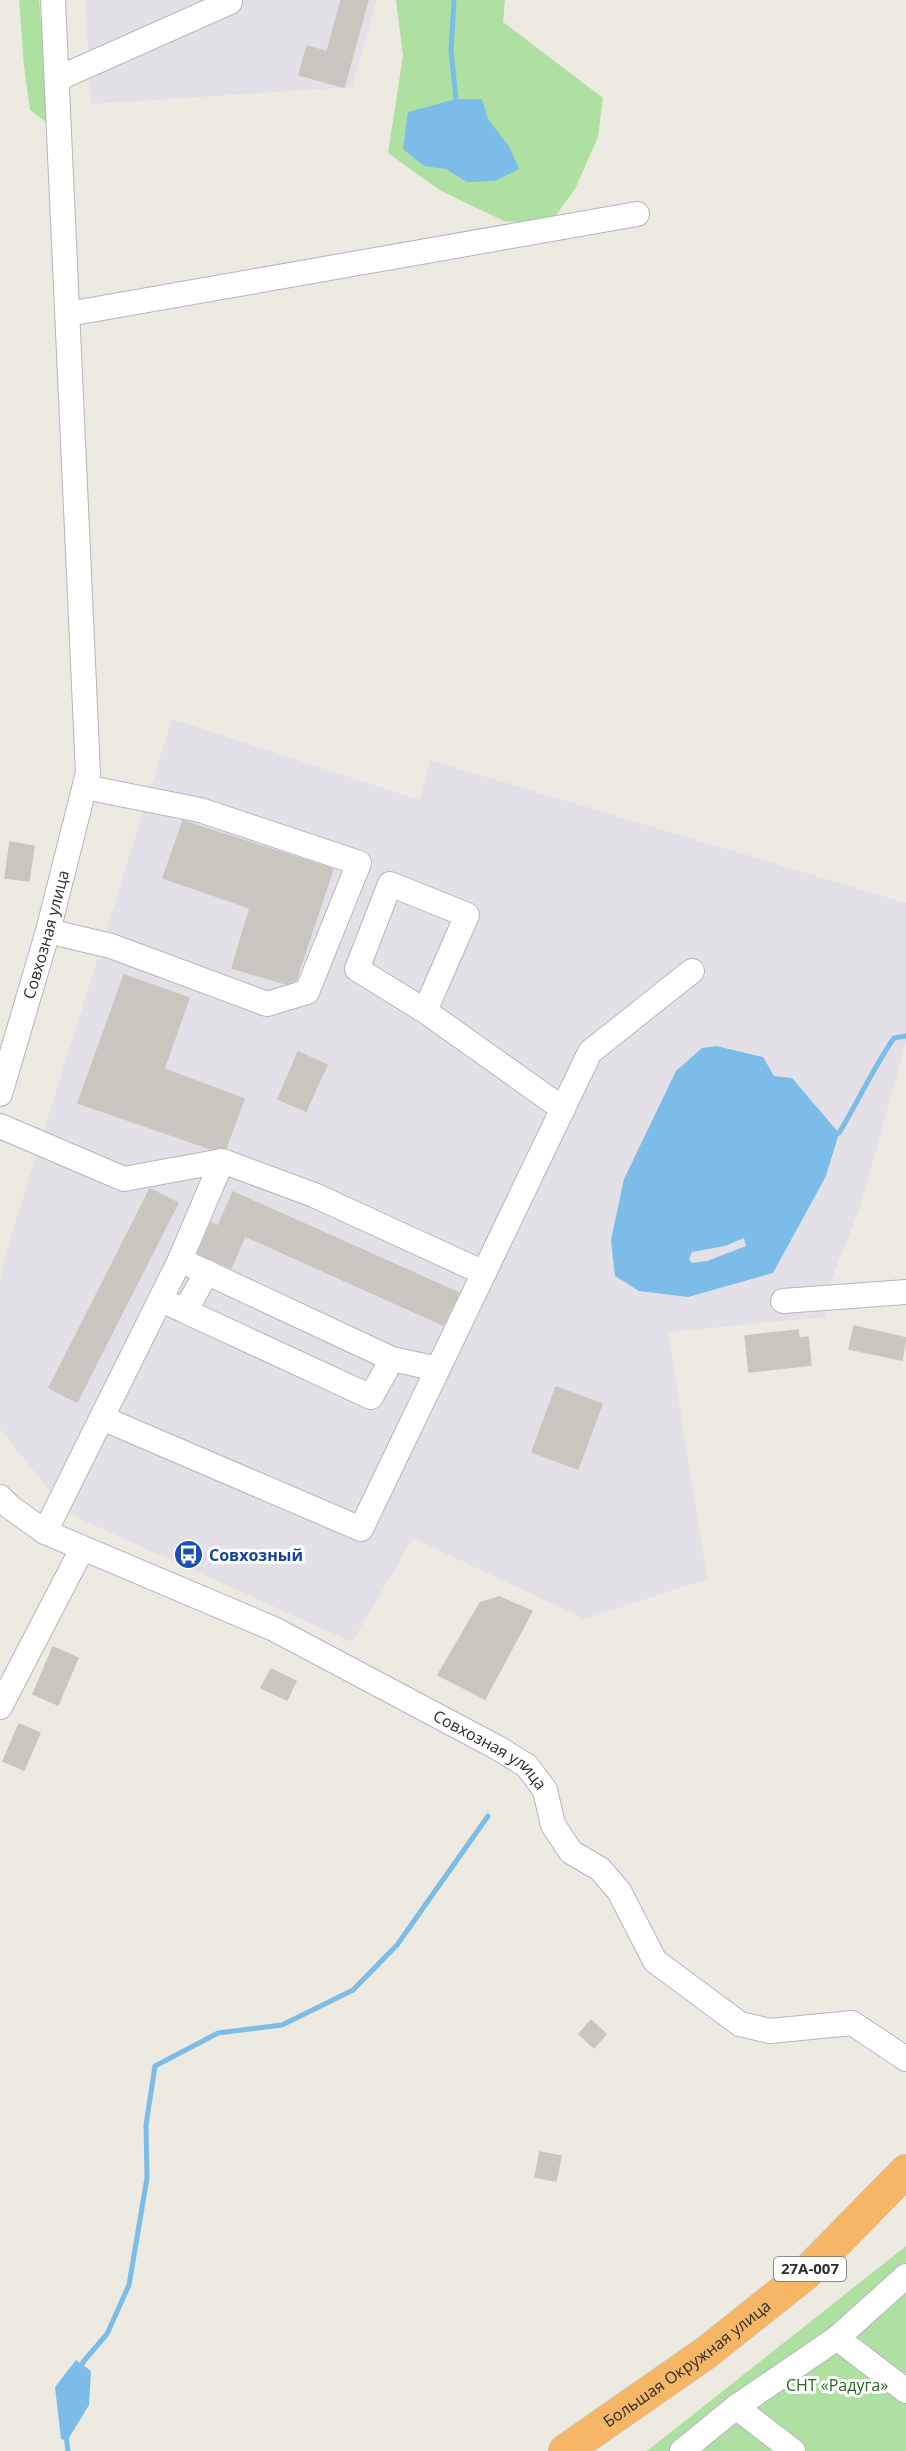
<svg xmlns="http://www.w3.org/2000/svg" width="906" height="2451" font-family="'Open Sans',sans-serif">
	<rect width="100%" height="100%" fill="#edeae1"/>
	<path fill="#e3e0e7" d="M 85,0 L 377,0 L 352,87 L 91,104 Z
		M 172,719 L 420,800 L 430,760 L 906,903 L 906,1042 L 860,1208 L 827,1290 L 825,1317 L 668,1332 L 707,1579 L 585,1619 L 413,1538 L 352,1642 L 69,1514 L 0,1429 L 0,1284 L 4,1259 Z"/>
	<path fill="#aee0a1" d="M 19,0 L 39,0 L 50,125 L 30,110 L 24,66 Z
		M 396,0 L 505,0 L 503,22 L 603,98 L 598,137 L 575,189 L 549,225 L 504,221 L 441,191 L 388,153 L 403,56 Z
		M 906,2246 L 906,2451 L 647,2451 Z"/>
	<path fill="#7bbce8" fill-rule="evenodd" d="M 456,99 L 482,99 L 488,119 L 509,146 L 519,169 L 495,181 L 467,182 L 446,169 L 424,166 L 403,149 L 408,112 Z
		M 716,1046 L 763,1057 L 774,1076 L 792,1078 L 839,1133 L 826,1176 L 773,1273 L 688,1297 L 639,1291 L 615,1276 L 611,1240 L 624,1179 L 676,1071 L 702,1048 ZM 744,1238 L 746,1246 L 707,1261 L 692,1263 L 689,1259 L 692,1252 L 725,1246 Z
		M 76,2360 L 91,2371 L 89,2405 L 67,2441 L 61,2439 L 55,2387 Z"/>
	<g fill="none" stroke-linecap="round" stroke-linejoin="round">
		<path stroke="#7bbce8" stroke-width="5" d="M 454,0 L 451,51 L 456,99
			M 834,1135 L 839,1133 C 858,1102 873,1068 894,1038 L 906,1036
			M 81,2369 L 83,2362 L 107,2334 L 129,2285 L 147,2178 L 146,2125 L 155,2066 L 218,2033 L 282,2025 L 353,1990 L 397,1945 L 488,1816
			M 66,2436 L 68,2451"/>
	</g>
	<path fill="#c9c6c0" stroke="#c9c6ba" stroke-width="1.5" d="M 341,0 L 368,0 L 344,87 L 299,75 L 307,46 L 327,52 Z
		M 183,821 L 333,869 L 296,980 L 286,984 L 232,968 L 250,908 L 163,878 Z
		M 10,842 L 34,846 L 29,881 L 5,878 Z
		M 124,975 L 189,998 L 164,1069 L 244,1099 L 226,1148 L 211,1149 L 78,1103 Z
		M 298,1052 L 327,1065 L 306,1111 L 278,1099 Z
		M 150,1189 L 178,1203 L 77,1402 L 49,1388 Z
		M 233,1192 L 459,1293 L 443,1325 L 245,1236 L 231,1268 L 198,1253 L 211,1223 L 218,1226 Z
		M 854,1326 L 906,1338 L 902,1360 L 849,1349 Z
		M 798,1330 L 799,1338 L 808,1337 L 811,1365 L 749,1372 L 745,1336 Z
		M 556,1387 L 602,1404 L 578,1469 L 532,1452 Z
		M 499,1597 L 532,1611 L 485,1699 L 438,1675 L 480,1603 Z
		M 53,1647 L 78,1658 L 58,1705 L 33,1694 Z
		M 271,1669 L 296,1681 L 287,1700 L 261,1688 Z
		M 19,1724 L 40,1733 L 24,1770 L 3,1761 Z
		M 591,2020 L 606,2034 L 594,2048 L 579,2034 Z
		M 540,2152 L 561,2156 L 556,2181 L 535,2177 Z"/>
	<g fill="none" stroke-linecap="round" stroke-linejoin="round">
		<defs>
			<g id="minor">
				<path d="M 57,79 L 230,2"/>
				<path d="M 68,314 L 637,214"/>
				<path d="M 48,931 L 111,946 L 267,1004 L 307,992 L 359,863 L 200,810 L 85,787"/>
				<path d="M 425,1011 L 357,969 L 390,884 L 467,915 L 425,1011 L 563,1109"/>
				<path id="s1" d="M 0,1094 L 48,931 L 88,773 L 53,0"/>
				<path d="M 0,1126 L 124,1179 L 222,1161"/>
				<path d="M 180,1260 L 222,1161 L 314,1195 L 484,1273"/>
				<path d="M 783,1301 L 906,1292"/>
				<path d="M 170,1304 L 185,1311 L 207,1272"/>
				<path d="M 185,1311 L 371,1397 L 392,1359"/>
				<path d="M 102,1418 L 361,1529 L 590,1052 L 692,971"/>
				<path id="s2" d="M 0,1497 L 10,1507 L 45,1532 L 274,1629 L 498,1748 L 527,1766 L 545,1790 L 553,1825 L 571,1852 L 600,1869 L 619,1891 L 655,1961 L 740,2024 L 770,2031 L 852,2023 L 906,2059"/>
				<path d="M 45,1532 L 180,1260 L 392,1359 L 438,1369"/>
				<path d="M 0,1707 L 82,1549"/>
				<path d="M 837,2338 L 906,2391"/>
				<path d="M 736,2407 L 793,2451"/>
				<path d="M 682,2451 L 736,2407 L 837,2338 L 906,2276"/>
			</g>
			<g id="highway">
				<path id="s3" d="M 565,2451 L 707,2352 L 805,2274 L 906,2171"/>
			</g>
		</defs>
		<use href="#minor" stroke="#b4b5bf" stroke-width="26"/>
		<use href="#highway" stroke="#c8c8c8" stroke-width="34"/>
		<use href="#minor" stroke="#fff" stroke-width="24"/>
		<use href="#highway" stroke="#f5b665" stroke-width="33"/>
	</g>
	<defs>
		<symbol id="bus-disc" viewBox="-11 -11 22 22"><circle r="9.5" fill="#1a4fb4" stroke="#fff"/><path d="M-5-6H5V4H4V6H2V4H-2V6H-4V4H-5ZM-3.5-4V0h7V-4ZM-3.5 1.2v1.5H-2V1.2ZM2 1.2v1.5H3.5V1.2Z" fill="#fff"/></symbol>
	</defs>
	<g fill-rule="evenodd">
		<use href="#bus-disc" x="172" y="1538" width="33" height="33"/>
	</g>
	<g text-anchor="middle" stroke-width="6" stroke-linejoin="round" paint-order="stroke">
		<rect fill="#fff" stroke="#6c6c6c" stroke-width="1.5" x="774" y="2257" width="72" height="24" rx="4.5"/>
		<g font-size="15" font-weight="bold" fill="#2d2d2d">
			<text x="810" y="2274">27А-007</text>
		</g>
		<g font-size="16" fill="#2d2d2d" stroke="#fff">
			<text dy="6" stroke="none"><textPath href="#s1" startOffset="166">Совхозная улица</textPath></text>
			<text dy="6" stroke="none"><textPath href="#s2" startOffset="554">Совхозная улица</textPath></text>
			<text dy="6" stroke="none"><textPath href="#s3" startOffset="150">Большая Окружная улица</textPath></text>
		</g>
		<g font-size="16" font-weight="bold" fill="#164399" stroke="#fff" text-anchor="start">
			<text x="209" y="1561">Совхозный</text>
		</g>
		<g font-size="16" fill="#256720" stroke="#fff">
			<text x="837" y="2391">СНТ «Радуга»</text>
		</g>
	</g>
</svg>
